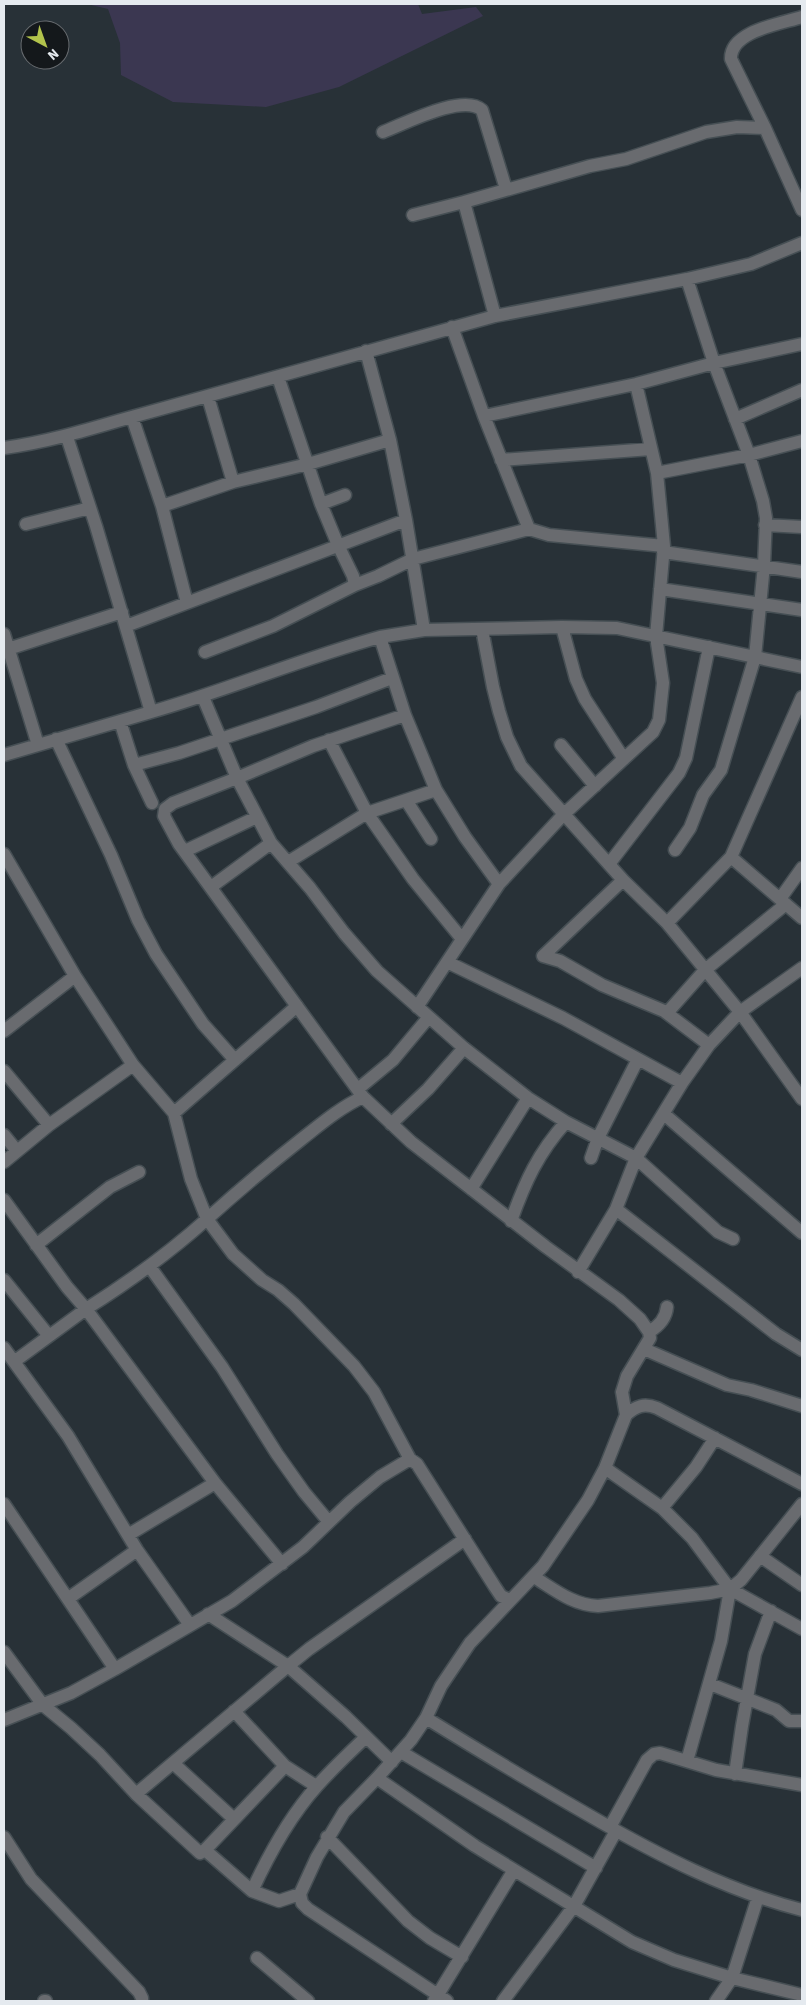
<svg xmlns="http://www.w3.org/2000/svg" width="806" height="2005" font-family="'Source Sans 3',sans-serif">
	<rect width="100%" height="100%" fill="#283137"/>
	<path fill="#3b3751" d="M 87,4 L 418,4 L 422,14 L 476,7 L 483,16 L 339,87 L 266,107 L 173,102 L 121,75 L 120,43 L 108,9 Z"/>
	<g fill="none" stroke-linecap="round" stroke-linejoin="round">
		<defs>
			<path id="minor" d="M 765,128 L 731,59 C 730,31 780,24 802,17
				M 383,132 C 404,124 463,93 482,110 L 506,189
				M 413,215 L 464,202
				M 495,316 L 687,279 L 751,264 L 802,243
				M 452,327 L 484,416 L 529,529
				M 278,377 L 321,504 L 338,545 L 353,576 L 355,585
				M 208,397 L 233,482
				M 484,416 L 636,384 L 714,363 L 802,344
				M 132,417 L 162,506 L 187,603
				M 735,419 L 802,390
				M 67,437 L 96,526 L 151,712 C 228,690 303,658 380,637 L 405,715 L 313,746 L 237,778 L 173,803 L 165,809 L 164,816 L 179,844 L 363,1097 L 411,1142 L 546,1247 L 619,1300 L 640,1319 L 649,1332 L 650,1338 L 627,1376 L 622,1392 L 626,1415
				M 390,440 L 406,520 L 424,630
				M 4,448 C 46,442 80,432 121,420 L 495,316 L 464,202 L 590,166 L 626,159 L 706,132 L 737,127 L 765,128 L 802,210
				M 501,460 L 651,449
				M 657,473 L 749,455 L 802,441
				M 321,504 L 345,495
				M 162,506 L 233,482 L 308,464 L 390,440 L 366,351
				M 26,524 L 90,508
				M 765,525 L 802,527
				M 663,552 L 802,572
				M 660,589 L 802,610
				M 126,626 L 406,520
				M 562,627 L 576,679 L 585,699 L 624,759
				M 482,629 L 493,687 L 499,711 L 507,737 L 521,766 L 623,880 L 667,923 L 740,1012 L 802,1099
				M 4,634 L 38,745
				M 380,637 L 424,630 L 562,627 L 617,628 L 802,667
				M 8,649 L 122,612
				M 205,652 L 273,626 L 355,585 L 378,576 L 413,559 L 529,529 L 549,535 L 664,546
				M 203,697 L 237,778 L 271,843 L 310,888 L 344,933 L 377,971 L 464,1048 L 528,1098 L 566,1122 L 636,1158 L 718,1232 L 733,1239
				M 405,715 L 436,790 L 465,837 L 499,884
				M 120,721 L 134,765 L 152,803
				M 56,739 L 111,855 L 138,920 L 156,954 L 203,1024 L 235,1060
				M 329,740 L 367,813 L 413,879 L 462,939
				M 561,745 L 595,786
				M 4,755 L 151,712
				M 134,765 L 179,753 L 316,707 L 392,678
				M 406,800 L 431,839
				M 675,850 L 690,828 L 703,795 L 721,770 L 755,657 L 764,565 L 766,518 L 763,501 L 749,455 L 714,363 L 687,279
				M 185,851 L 257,817
				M 4,854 L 75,976 L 133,1065 L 174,1113 L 191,1179 L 207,1219 C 169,1253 129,1282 86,1309 L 67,1287 L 4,1200
				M 731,857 L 802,918
				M 288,862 L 367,813 L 436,790
				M 609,864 L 679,773 L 686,758 L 709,647
				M 211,887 L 271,843
				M 780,899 L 802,868
				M 667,923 L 731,857 L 802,697
				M 543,956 L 560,961 L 602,985 L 664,1011 L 709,1045
				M 543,956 L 623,880
				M 447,962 L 563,1018 L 682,1083
				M 417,1007 L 499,884 L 563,815 L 653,732 L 659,720 L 663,683 L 656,636 L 664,546 L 657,473 L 636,384
				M 667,1013 L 705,970 L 786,904
				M 4,1031 L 75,976
				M 4,1071 L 49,1125
				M 358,1089 L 393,1060 L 429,1017
				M 363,1097 C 341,1107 322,1123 303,1138 C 270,1164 238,1191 207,1219 L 233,1254 L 262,1280 L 278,1290 L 294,1304 L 354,1366 L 374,1392 L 410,1459 L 417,1464 L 495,1587 L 501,1596 L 510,1600
				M 174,1113 L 297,1006
				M 664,1114 L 802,1233
				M 391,1124 L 428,1089 L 464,1048
				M 4,1135 L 17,1151
				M 591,1158 L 598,1138 L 638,1059
				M 4,1162 L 49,1125 L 133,1065
				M 471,1189 L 528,1098
				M 616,1209 L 636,1158 L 682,1083 L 709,1045 L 740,1012 L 802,968
				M 511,1221 C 525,1182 538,1153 566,1122
				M 36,1245 L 110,1187 L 139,1172
				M 150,1267 L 222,1367 L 277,1454 L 304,1492 L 329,1522
				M 578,1272 L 616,1209 L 776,1334 L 802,1350
				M 4,1280 L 49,1336
				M 649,1332 C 659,1326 666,1319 667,1307
				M 4,1348 L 68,1436 L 137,1550 L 190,1625
				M 644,1349 L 727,1385 L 751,1390 L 802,1406
				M 15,1361 L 86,1309 L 215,1483 L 282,1564
				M 605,1468 L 662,1508 L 692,1538 L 730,1589 L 802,1629
				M 4,1504 L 115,1669
				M 662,1508 L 696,1467 L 715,1438
				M 128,1535 L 215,1483
				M 760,1556 L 802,1585
				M 534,1577 C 555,1590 573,1605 598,1606 L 710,1593 L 730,1589 L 741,1580 L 802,1504
				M 69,1598 L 137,1550
				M 4,1652 L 43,1705 L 71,1728 L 100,1755 L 136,1794 L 200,1853 L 205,1850 L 285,1766
				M 710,1684 L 776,1710 L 789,1721 L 802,1721
				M 234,1711 L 285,1766 L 316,1786
				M 426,1718 C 481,1752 536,1785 592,1817 C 658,1855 728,1891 802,1910
				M 4,1720 L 71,1693 L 115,1669 L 232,1601 L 303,1547 L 350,1502 L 380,1477 L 410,1459
				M 401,1752 L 596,1868
				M 687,1761 L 721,1641 L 730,1589
				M 392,1762 L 346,1717 L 288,1666 L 309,1649 L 465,1539
				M 173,1763 L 234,1819
				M 735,1774 L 742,1726 L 755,1654 L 771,1611
				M 377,1778 L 475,1846 L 632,1942 L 674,1960 L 732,1978 L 802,1995
				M 136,1794 L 288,1666 L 208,1614
				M 610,1827 L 647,1760 L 654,1754 L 660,1753 L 716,1770 L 802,1785
				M 4,1837 L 31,1879 L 139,1992 L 142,1998 L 142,2001
				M 327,1837 L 408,1921 L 430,1938 L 462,1957
				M 205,1850 L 252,1891 L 279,1901 L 300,1894
				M 252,1891 C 269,1854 290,1816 317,1786 C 332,1769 349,1753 366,1737
				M 257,1958 L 308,2001
				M 44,2001 L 46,2001
				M 434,2001 L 514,1870
				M 447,2001 L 308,1909 L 302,1903 L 300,1894 L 317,1857 L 344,1812 L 377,1778 L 411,1740 L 426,1718 L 441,1686 L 470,1643 L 543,1566 L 588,1500 L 605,1468 L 626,1415 C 636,1406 644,1403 657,1408 L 802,1484
				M 503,2001 L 574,1906 L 616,1831
				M 716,2001 L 732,1978 L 758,1897"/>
		</defs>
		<use href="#minor" stroke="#464f54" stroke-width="15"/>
		<use href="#minor" stroke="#696b6f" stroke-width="12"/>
	</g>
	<rect width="806" height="2005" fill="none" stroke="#e5eaef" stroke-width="10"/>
	<g transform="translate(45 45) rotate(139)"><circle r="24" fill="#14181b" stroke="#686c70"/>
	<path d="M0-4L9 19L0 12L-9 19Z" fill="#b2c34c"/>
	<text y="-8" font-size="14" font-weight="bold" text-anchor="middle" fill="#e5eaef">N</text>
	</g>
</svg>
